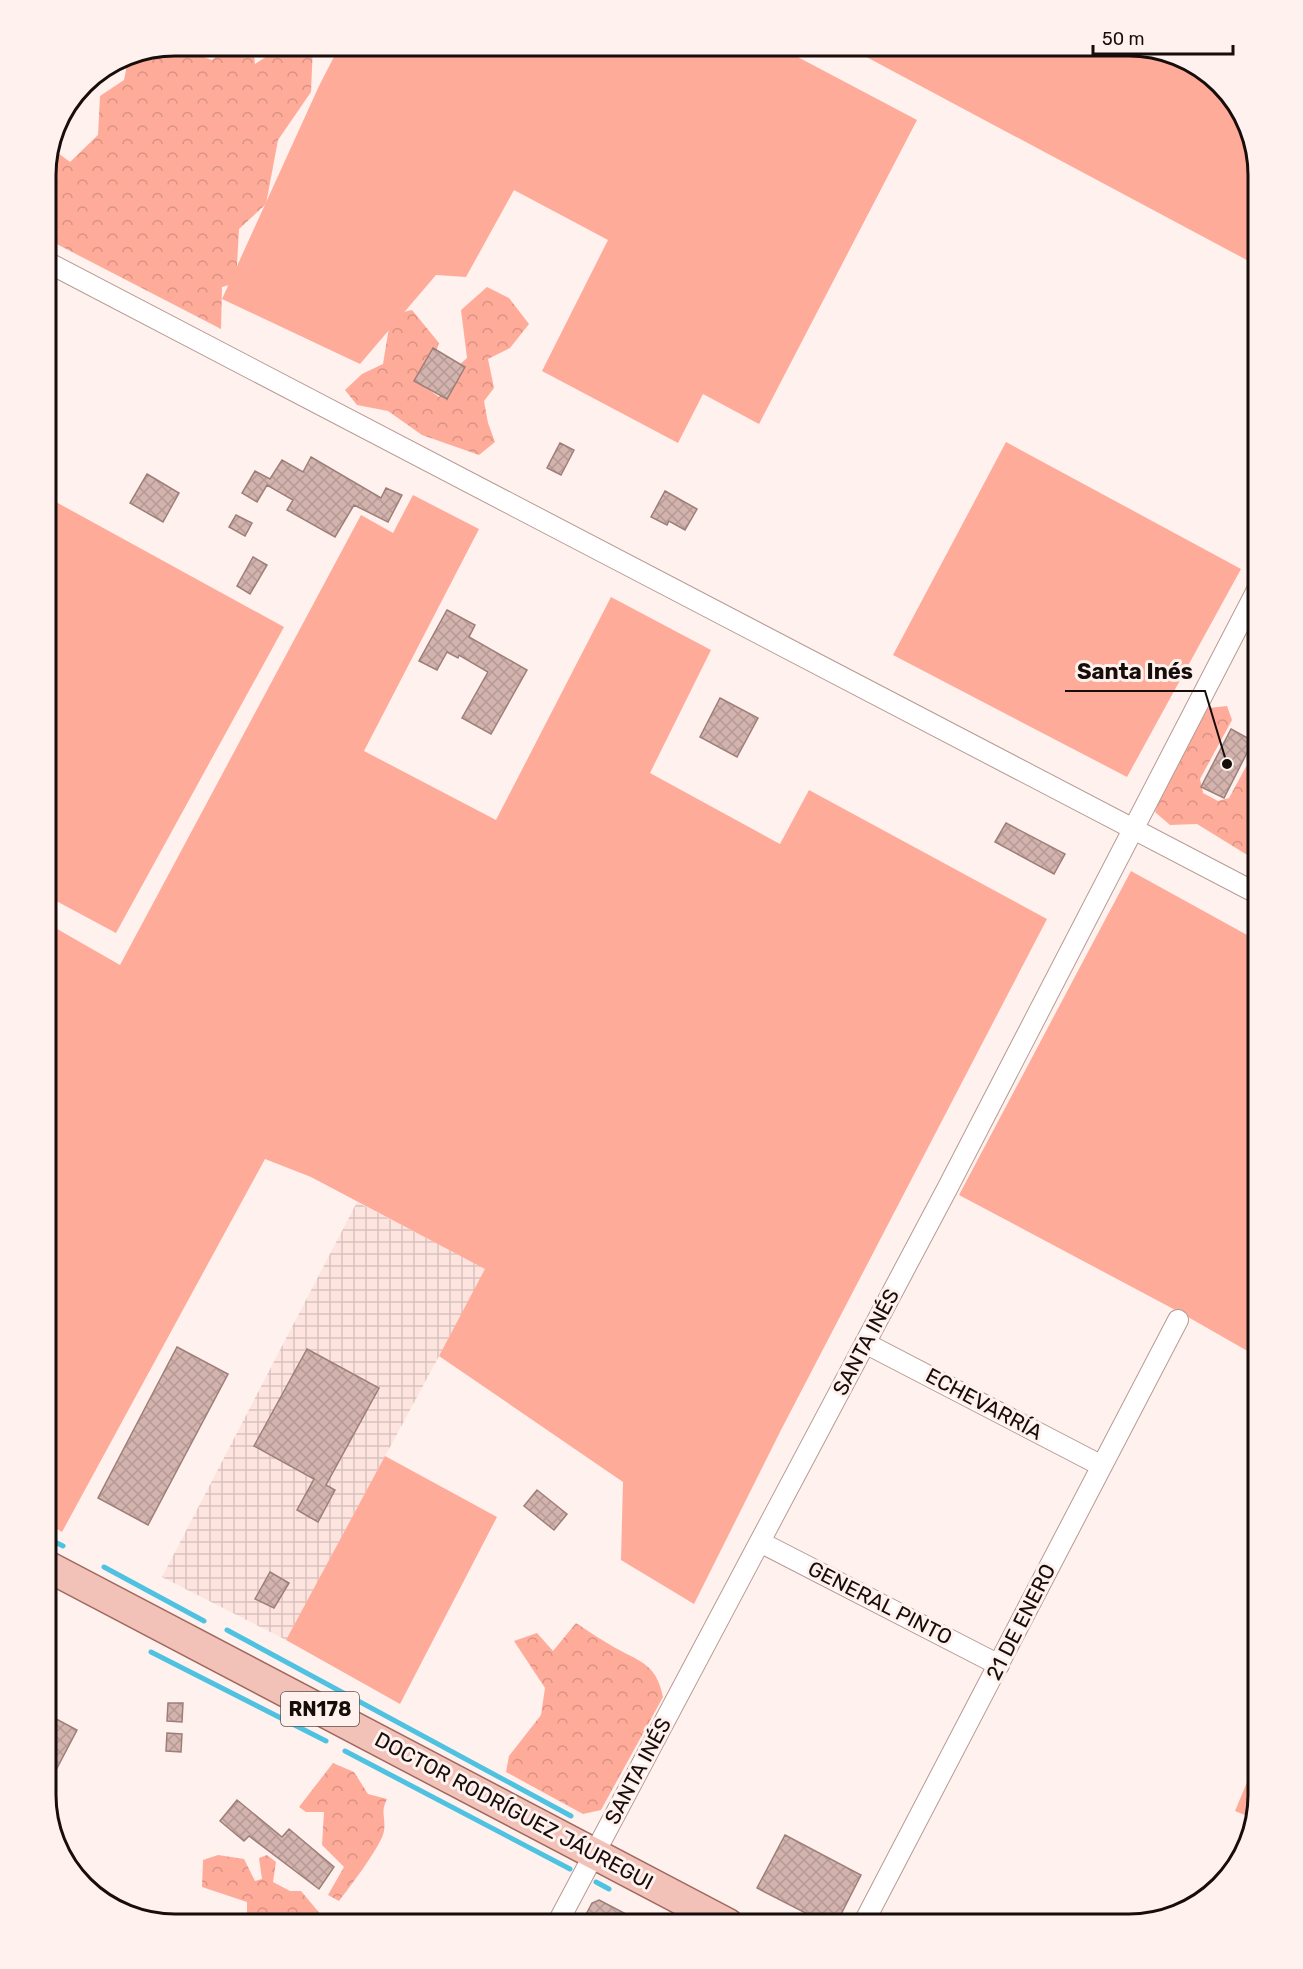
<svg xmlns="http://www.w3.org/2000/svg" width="1303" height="1969" font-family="Rubik,sans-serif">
	<defs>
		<pattern id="industrial-grid" width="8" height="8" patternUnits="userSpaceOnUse" patternTransform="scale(1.5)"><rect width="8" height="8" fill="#fee4df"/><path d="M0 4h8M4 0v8" fill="none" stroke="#d9c2be"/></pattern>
		<pattern id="forest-crowns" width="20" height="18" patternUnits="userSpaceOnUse" patternTransform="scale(1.5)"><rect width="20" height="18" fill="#ffab9a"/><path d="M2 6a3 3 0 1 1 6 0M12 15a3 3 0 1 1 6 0" fill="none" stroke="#da9283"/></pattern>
		<pattern id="building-cross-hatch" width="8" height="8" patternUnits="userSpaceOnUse" patternTransform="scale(1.5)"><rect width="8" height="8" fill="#d3b3ad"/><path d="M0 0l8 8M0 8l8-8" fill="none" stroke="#b49994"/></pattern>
	</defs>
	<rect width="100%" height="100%" fill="#fff1ee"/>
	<path fill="url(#industrial-grid)" d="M 357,1202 L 486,1269 L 286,1640 L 162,1577 Z"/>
	<path fill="#ffab9a" d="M 340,45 L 775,45 L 917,120 L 759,424 L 703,394 L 678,443 L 542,371 L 608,240 L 514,190 L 466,277 L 436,275 L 360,364 L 222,299 L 319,86 Z
		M 844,45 L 1136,45 L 1193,63 L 1241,110 L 1258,175 L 1258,266 Z
		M 1006,442 L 1241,569 L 1127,777 L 893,655 Z
		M 413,495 L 479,529 L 364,751 L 496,820 L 611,597 L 711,650 L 650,773 L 780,844 L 809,790 L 1047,919 L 781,1430 L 694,1604 L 621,1560 L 623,1482 L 439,1356 L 485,1269 L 311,1177 L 265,1159 L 62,1532 L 45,1522 L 45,922 L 120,965 L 361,515 L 393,533 Z
		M 45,496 L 284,627 L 116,933 L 45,895 Z
		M 1131,871 L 1258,941 L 1258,1357 L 1181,1313 L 959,1195 Z
		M 385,1456 L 497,1517 L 400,1704 L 286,1640 Z
		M 1258,1756 L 1258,1795 L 1252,1818 L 1235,1811 Z"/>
	<path fill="url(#forest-crowns)" d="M 175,45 L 199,45 L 198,55 L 212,60 L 229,45 L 253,45 L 255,64 L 284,45 L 313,45 L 311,92 L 278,140 L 266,204 L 239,229 L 236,283 L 222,287 L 221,329 L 45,238 L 45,167 L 50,147 L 70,162 L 98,135 L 100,96 L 124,80 L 128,60 L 137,52 Z
		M 487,287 L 509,298 L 529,324 L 510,348 L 488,359 L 494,388 L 484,401 L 488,423 L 495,442 L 479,455 L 422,435 L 388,411 L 357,405 L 345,390 L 362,374 L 383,364 L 391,315 L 412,310 L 439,343 L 424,386 L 439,397 L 458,366 L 467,358 L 461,310 Z
		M 1227,706 L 1232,720 L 1200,779 L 1203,793 L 1218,801 L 1229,798 L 1254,752 L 1250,730 L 1258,725 L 1257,861 L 1197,824 L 1170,825 L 1155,812 L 1164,787 L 1208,708 Z
		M 576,1623 C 588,1631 600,1639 612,1646 C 639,1662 656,1662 663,1697 L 601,1810 L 583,1814 L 506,1772 L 509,1756 L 541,1715 L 545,1688 L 514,1641 L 537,1633 L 553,1651 Z
		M 333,1763 L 354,1772 L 368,1794 L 387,1799 C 380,1812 386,1817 384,1831 C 382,1845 349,1888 339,1901 L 328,1895 L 344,1867 L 322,1845 L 324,1812 L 306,1812 L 299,1807 Z
		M 218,1855 L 244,1859 L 255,1881 L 262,1879 L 259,1858 L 267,1855 L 276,1862 L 273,1882 L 290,1891 L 301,1891 L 327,1922 L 325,1924 L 247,1924 L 247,1902 L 202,1887 L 203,1860 Z"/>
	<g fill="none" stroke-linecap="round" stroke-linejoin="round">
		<path stroke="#4fc2e1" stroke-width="5" d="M 45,1537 L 63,1546
			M 104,1567 L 204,1621
			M 45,1597 L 54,1601
			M 227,1630 L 571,1816
			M 151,1652 L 326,1741
			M 345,1751 L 570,1869
			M 596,1882 L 609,1889"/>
	</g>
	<path fill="url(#building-cross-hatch)" stroke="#9d7f79" stroke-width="1.5" d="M 433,348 L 465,367 L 447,399 L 414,381 Z
		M 560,443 L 574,450 L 561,475 L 547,468 Z
		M 311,457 L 381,498 L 386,488 L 402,495 L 388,522 L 354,505 L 335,537 L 287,510 L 293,500 L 267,485 L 257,502 L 242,493 L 255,471 L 270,479 L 282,460 L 303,472 Z
		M 147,474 L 179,493 L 163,522 L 130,503 Z
		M 665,491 L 697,509 L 685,530 L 669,521 L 667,525 L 651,517 Z
		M 236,515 L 252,523 L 245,536 L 229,527 Z
		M 253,557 L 267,565 L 250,594 L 237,586 Z
		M 447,610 L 475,625 L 469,637 L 527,670 L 491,734 L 462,718 L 488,672 L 459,655 L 458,658 L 447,652 L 437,670 L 419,661 Z
		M 720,698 L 758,718 L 737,757 L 700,737 Z
		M 1231,729 L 1253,741 L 1224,798 L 1201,787 Z
		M 1006,823 L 1065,854 L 1054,874 L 995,842 Z
		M 177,1347 L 228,1374 L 148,1525 L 98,1498 Z
		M 307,1349 L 379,1388 L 326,1485 L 335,1490 L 318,1522 L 297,1510 L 314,1479 L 254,1446 Z
		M 537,1490 L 567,1514 L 554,1530 L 524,1506 Z
		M 270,1572 L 289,1583 L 274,1608 L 255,1599 Z
		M 168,1703 L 183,1703 L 182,1722 L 167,1721 Z
		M 45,1713 L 77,1730 L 56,1770 L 45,1764 Z
		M 167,1733 L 182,1734 L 181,1752 L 166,1751 Z
		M 237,1800 L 282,1837 L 289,1829 L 334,1867 L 319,1889 L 249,1836 L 244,1841 L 220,1821 Z
		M 785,1835 L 861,1875 L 836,1924 L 827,1924 L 757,1888 Z
		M 599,1900 L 645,1924 L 581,1924 L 592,1903 Z"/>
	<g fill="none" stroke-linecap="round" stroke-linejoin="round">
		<defs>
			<path id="street" d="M 45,261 L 1258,894
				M 865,1343 L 1102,1466
				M 760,1542 L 999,1665
				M 557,1924 L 947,1189 L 1258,588
				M 863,1924 L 1178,1320"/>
			<path id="primary" d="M 45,1565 L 728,1924"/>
		</defs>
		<use href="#street" stroke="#b89a93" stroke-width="22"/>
		<use href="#primary" stroke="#a0695e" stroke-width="33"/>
		<use href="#street" stroke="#fff" stroke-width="20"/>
		<use href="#primary" stroke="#f2c2b9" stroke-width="30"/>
	</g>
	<g text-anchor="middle" stroke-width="6" stroke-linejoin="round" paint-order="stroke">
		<rect fill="#fff1ee" stroke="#5d514f" stroke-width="1.5" x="281" y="1692" width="78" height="34" rx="4.5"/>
		<g font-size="20" font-weight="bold" fill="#170d0b">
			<text x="320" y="1716">RN178</text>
		</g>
		<g font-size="21" fill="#170d0b" stroke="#fff1ee">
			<text transform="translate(866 1342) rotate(-62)" y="7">SANTA INÉS</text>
			<text transform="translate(984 1404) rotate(28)" y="7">ECHEVARRÍA</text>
			<text transform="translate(880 1603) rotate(27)" y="7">GENERAL PINTO</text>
			<text transform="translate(1021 1622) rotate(-63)" y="7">21 DE ENERO</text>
			<text transform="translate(638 1771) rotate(-62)" y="7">SANTA INÉS</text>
			<text transform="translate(514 1811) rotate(28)" y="7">DOCTOR RODRÍGUEZ JÁUREGUI</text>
		</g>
	</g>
	<path d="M0 0H1303V1969H0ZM175 56H1129A119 119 0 0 1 1248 175V1795A119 119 0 0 1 1129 1914H175A119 119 0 0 1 56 1795V175A119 119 0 0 1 175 56Z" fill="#fff1ee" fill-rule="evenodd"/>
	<path fill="none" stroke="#170d0b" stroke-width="3" d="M175 56H1129A119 119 0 0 1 1248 175V1795A119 119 0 0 1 1129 1914H175A119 119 0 0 1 56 1795V175A119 119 0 0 1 175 56Z"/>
	<path fill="none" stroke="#170d0b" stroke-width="2" d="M1227 764L1205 691H1065"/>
	<circle fill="#170d0b" stroke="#fff1ee" stroke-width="2" cx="1227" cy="764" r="6"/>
	<g font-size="22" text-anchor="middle" font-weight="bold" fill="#170d0b" stroke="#fff1ee" stroke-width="6" stroke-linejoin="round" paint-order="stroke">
		<text x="1135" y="679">Santa Inés</text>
	</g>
	<path d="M1093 45v9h140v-9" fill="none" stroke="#170d0b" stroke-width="3"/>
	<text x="1102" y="45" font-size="18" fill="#170d0b" stroke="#fff1ee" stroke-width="4.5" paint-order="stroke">50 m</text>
</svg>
